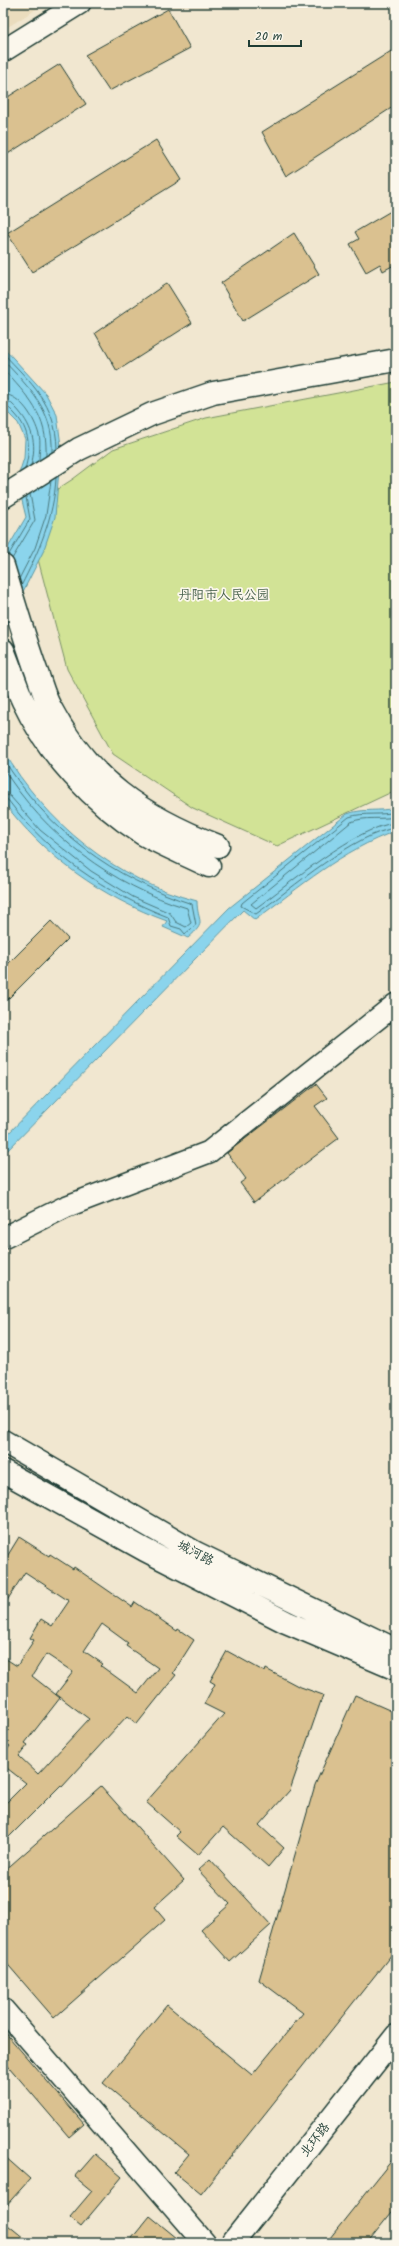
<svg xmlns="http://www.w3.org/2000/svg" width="399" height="2246" font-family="Kalam,'LXGW WenKai TC',sans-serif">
	<rect width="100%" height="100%" fill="#f1e7d0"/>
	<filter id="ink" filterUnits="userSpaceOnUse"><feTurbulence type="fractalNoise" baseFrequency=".025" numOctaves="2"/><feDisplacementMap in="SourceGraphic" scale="8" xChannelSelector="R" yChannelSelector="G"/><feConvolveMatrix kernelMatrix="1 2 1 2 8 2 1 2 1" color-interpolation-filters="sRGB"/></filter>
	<g filter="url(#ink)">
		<path fill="#eadcbd" d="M 3,3 L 46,3 L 3,30 Z"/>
		<path fill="#d2e396" stroke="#789065" d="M 396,382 L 396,790 L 277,846 L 193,808 L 113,754 L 67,669 L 25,510 L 73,479 L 113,449 L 206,418 Z"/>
		<path fill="#8bd4ec" stroke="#6098a2" d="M 3,347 L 46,394 L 57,415 L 61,446 L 55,517 L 43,552 L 3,631 L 3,556 L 26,517 L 17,480 L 24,458 L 25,439 L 18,423 L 3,408 Z
			M 3,750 C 46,823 115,880 197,901 C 197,923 208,921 188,938 L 163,927 L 167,921 C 103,898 43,856 3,801 Z
			M 396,808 L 396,831 C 342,850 300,887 255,920 L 243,910 L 3,1155 L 3,1139 L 229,908 L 347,814 C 363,808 379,812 396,808 Z"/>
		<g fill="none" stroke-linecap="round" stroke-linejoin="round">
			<path stroke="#4a797e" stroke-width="1" d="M 3,353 C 31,383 56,404 57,448
				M 3,360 C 29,388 54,410 52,452
				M 3,369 C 28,397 48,415 46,456
				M 3,394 C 21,395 35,419 39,435 C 41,442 39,452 39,460
				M 3,400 C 9,400 12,404 16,408 C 31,424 38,443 31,465
				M 3,405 C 8,406 11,410 15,414 C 30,430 31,449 25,469
				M 8,556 L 30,519 L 26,497
				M 12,559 L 35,520 L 30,494
				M 19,579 L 35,548 L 46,515 L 51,481
				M 21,586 C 39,551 54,517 56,478
				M 3,758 C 46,830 114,879 192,904 L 196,925 L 185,934 L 181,929 L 171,926 L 168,917 C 106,893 48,854 8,800 L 3,799
				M 3,768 C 43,834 113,886 187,908 L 191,923 L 186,927 L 176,922 L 170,913 L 133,897 L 91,871 L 40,830 L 10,796 L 3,794
				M 396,812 C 380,816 364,812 349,817 L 242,903 L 241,906 L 256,914 C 290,890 356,832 396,828
				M 396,817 C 381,820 365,816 351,822 L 251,904 L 256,908 C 288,885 358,825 396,823"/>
		</g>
		<path fill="#dac190" stroke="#1f3d34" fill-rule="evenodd" d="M 168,9 L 190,48 L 109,91 L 85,55 Z
			M 396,48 L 396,105 L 286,176 L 262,132 Z
			M 60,64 L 86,104 L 3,157 L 3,100 Z
			M 156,140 L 181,180 L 32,272 L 7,233 Z
			M 396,208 L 396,264 L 383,271 L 380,264 L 366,272 L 350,244 L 359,239 L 355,232 Z
			M 294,233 L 319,274 L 243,321 L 221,283 Z
			M 167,283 L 192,323 L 117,371 L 95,333 Z
			M 51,921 L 68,939 L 3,1004 L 3,969 Z
			M 316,1084 L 327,1098 L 315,1106 L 339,1138 L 254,1202 L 240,1183 L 246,1179 L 227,1153 Z
			M 19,1537 L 49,1556 L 50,1554 L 73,1569 L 74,1567 L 132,1607 L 135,1602 L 177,1631 L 178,1629 L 194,1640 L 173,1673 L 176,1675 L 137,1724 L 127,1716 L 62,1787 L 61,1785 L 3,1843 L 3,1806 L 26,1783 L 3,1765 L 3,1755 L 10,1746 L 3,1740 L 3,1657 L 17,1666 L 34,1640 L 30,1638 L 41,1619 L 52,1626 L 69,1601 L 25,1572 L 3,1607 L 3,1563 ZM 102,1624 L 128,1643 L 126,1646 L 158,1668 L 138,1693 L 101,1666 L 103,1664 L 84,1651 ZM 46,1654 L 73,1672 L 56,1694 L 89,1719 L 38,1774 L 19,1756 L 28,1745 L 25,1743 L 60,1698 L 32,1676 Z
			M 227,1651 L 265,1672 L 266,1669 L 298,1686 L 323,1695 L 290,1790 L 259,1825 L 284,1848 L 268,1867 L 223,1827 L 198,1855 L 176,1836 L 180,1832 L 146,1802 L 224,1714 L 204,1704 L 215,1684 L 210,1681 Z
			M 355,1695 L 396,1713 L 396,1949 L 201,2194 L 174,2172 L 189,2154 L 103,2083 L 167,2005 L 252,2075 L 303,2013 L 259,1980 L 315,1785 Z
			M 101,1786 L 184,1880 L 154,1907 L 165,1920 L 54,2018 L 3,1959 L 3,1872 Z
			M 210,1859 L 271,1925 L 230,1962 L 201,1930 L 230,1904 L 198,1870 Z
			M 3,2030 L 84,2124 L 69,2137 L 3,2060 Z
			M 95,2154 L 122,2177 L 81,2226 L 70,2217 L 92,2191 L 75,2177 Z
			M 3,2155 L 30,2179 L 3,2209 Z
			M 396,2155 L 396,2207 L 367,2243 L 326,2243 Z
			M 150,2216 L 183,2243 L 128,2243 Z
			M 3,2221 L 30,2243 L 3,2243 Z"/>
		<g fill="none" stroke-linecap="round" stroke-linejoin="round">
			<defs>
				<path id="minor" d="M 3,51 L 80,3
					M 3,1238 L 65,1207 L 209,1152 L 396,1004
					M 3,2009 L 205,2243"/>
				<path id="tertiary" d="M 3,497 L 79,449 L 152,414 L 213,393 L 396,360
					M 3,566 C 14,602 24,637 37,673 C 41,684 44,696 50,707 C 89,781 142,816 218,846
					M 3,650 C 10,666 15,684 23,701 C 48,754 93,802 143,834 C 164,846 187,855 209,866"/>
				<path id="secondary" d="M 3,1441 L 196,1553 L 396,1650
					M 3,1471 L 145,1550 L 286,1622 L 396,1669
					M 232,2243 L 396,2036"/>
			</defs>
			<use href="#minor" stroke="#1f3d34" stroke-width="24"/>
			<use href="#tertiary" stroke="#1f3d34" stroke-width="25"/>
			<use href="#secondary" stroke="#1f3d34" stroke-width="25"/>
			<use href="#minor" stroke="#fbf7ec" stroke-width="21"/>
			<use href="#tertiary" stroke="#fbf7ec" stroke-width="22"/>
			<use href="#secondary" stroke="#fbf7ec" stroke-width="22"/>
		</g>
	</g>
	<g text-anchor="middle" stroke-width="3.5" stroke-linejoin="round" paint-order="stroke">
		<g font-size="13" fill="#435e48" stroke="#fbf7ec">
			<text x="224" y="599">丹阳市人民公园</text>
		</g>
		<g font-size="13" fill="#1f3d34" stroke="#fbf7ec">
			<text transform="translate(196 1552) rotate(28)" y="5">城河路</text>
			<text transform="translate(314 2139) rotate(-52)" y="5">北环路</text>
		</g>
	</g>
	<rect width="399" height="2246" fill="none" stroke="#fbf7ec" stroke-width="16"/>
	<rect x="8" y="8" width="383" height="2230" fill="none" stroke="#1f3d34" stroke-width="1.5" filter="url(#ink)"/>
	<path d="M249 40v6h52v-6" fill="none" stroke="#1f3d34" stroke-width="2"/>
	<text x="255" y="40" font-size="12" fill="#1f3d34" stroke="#fbf7ec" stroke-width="3" paint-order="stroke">20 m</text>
</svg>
